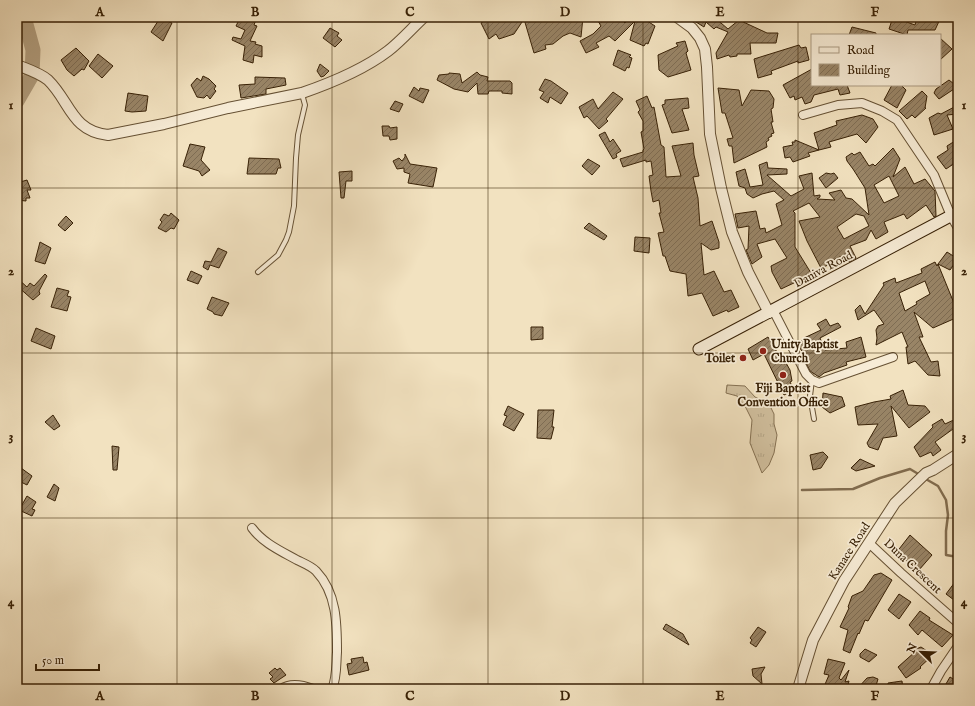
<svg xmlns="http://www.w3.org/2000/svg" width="975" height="706" font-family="'IM FELL English',serif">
	<defs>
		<pattern id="grass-tufts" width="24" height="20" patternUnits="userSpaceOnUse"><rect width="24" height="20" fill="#d2c1a0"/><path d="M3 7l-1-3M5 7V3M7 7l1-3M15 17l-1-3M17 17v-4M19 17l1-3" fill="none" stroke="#b5a688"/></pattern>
		<pattern id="building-hatch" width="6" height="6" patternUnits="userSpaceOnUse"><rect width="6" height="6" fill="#998567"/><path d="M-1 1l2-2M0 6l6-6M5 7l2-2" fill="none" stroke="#7e6c53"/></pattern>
	</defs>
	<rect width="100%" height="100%" fill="#f2e2c0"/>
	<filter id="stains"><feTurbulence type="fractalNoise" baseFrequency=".005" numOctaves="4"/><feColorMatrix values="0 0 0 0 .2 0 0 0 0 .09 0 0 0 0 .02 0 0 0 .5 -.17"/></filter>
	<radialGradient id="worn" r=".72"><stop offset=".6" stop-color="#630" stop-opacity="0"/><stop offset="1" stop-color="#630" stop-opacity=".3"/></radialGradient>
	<path fill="url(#grass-tufts)" stroke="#857153" d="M 727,385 L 745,386 L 755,397 L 769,404 L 774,414 L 774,424 L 777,435 L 774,453 L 769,465 L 762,473 L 750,443 L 752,420 L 746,408 L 737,396 L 726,393 Z"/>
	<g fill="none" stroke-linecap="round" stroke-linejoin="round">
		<path stroke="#826d50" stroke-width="2.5" d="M 924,478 L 938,486 L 946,500 L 948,515 L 946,531 L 946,555 L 958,557
			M 802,490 L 853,489 L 880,478 L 910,469 L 920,475"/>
		<path stroke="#b3a081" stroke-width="15" d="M 17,101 L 32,75 L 33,50 L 24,17"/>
	</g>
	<path fill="url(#building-hatch)" stroke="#382106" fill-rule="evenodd" d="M 232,17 L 257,17 L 254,25 L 257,26 L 250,41 L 256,42 L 255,44 L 262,46 L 262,57 L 254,55 L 253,63 L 243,60 L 245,46 L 232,40 L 233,37 L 241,39 L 245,30 L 236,26 L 238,22 Z
		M 481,17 L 583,17 L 581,37 L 570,33 L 563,36 L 553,44 L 545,45 L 546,49 L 534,53 L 524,19 L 514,34 L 499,39 L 496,34 L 489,39 L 481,23 L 484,21 Z
		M 604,17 L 615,17 L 620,21 L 622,20 L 625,23 L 630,17 L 641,17 L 655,26 L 648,44 L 646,43 L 644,46 L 630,40 L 635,21 L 615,41 L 609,36 L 596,43 L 599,47 L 586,53 L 580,41 L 593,34 L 601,26 L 598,21 Z
		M 688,17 L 714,17 L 728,29 L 739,20 L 767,33 L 778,33 L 776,43 L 750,43 L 751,54 L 737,54 L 737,56 L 730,57 L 729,55 L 717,59 L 716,53 L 728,32 L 716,27 L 714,29 L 706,22 L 704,27 Z
		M 893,17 L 915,25 L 917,17 L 941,17 L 935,30 L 908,30 L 907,35 L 889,29 Z
		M 160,18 L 172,23 L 163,41 L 151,32 Z
		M 852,27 L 876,33 L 876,35 L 849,35 Z
		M 330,28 L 339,33 L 337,36 L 342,40 L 335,47 L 323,38 Z
		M 940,38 L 952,49 L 940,60 Z
		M 685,41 L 688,51 L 686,53 L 691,70 L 668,77 L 659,70 L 658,55 L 678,46 L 676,43 Z
		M 799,45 L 801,48 L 806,47 L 809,60 L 798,63 L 798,61 L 771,71 L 772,74 L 758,78 L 754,59 Z
		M 76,48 L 89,61 L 84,70 L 82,69 L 74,76 L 67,70 L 61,60 Z
		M 618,50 L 631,55 L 629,57 L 632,58 L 629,68 L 627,67 L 625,71 L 613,65 Z
		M 98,54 L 113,66 L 102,78 L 89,66 Z
		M 320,64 L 329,71 L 324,76 L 321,77 L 317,71 Z
		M 812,69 L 812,85 L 847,85 L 850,93 L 840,95 L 838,89 L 814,95 L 811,102 L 805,104 L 802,97 L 795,100 L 794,96 L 790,98 L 783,85 Z
		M 477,72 L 480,75 L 488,77 L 487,81 L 510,81 L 512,83 L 512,94 L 502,93 L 502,91 L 489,91 L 488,94 L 478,94 L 477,83 L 468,92 L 454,89 L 437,80 L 439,75 L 449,74 L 449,73 L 460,74 L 462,83 Z
		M 203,76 L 209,79 L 216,86 L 214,89 L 216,91 L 210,99 L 207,95 L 204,98 L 197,97 L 191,85 L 197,78 L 201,81 Z
		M 255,77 L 285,78 L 286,85 L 266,89 L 266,94 L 241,98 L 239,85 L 255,84 Z
		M 545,79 L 551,81 L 568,93 L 561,104 L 550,97 L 548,103 L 540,98 L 544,92 L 539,90 Z
		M 949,80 L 954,84 L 954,89 L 939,99 L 934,93 L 936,89 Z
		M 892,85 L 901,85 L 906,90 L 897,108 L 884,100 Z
		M 414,87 L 419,91 L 420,88 L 429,90 L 423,103 L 409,96 Z
		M 718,88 L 739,90 L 742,106 L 751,90 L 769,91 L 774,99 L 773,108 L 771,109 L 773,122 L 771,122 L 774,133 L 771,134 L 772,136 L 768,138 L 769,140 L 766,142 L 767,147 L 734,163 L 732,146 L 729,146 L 727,139 L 733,138 L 725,113 L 722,113 Z
		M 922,91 L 927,96 L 925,108 L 926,108 L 915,118 L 912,115 L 907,119 L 899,111 Z
		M 613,92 L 623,99 L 606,119 L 608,121 L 599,129 L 587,116 L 584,118 L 579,107 L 593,99 L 598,109 Z
		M 128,93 L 148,96 L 146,111 L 132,112 L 125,111 Z
		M 647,96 L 652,108 L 654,107 L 661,145 L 664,147 L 666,177 L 681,176 L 672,146 L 693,143 L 694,155 L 699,176 L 693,177 L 698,198 L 700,226 L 712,221 L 719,242 L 719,248 L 711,250 L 701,243 L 704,275 L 714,271 L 724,292 L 731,290 L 739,307 L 728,312 L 727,310 L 713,316 L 702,293 L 688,296 L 686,274 L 670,271 L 665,256 L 663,256 L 658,233 L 664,232 L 659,213 L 661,213 L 659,200 L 653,202 L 651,191 L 649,176 L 653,175 L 651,161 L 646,162 L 646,160 L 623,167 L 620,159 L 643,152 L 643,150 L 644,149 L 641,132 L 643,131 L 643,121 L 638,112 L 640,110 L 636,101 Z
		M 688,98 L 689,108 L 682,109 L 689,130 L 672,133 L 662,105 L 665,104 L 665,100 Z
		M 395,101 L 403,104 L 399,112 L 390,109 Z
		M 958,105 L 958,114 L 947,115 L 953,129 L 934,135 L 929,118 L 938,113 L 941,114 Z
		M 862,115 L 873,119 L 878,127 L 866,143 L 857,134 L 829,142 L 831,147 L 819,150 L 814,133 L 837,125 L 836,121 Z
		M 382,126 L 389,126 L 390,128 L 397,127 L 397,139 L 390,140 L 389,136 L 383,136 Z
		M 605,132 L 610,142 L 613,139 L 621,151 L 616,154 L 617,157 L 613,159 L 599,135 Z
		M 958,139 L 958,161 L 946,169 L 937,157 L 948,150 L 947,146 Z
		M 795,140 L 819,150 L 808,153 L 810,156 L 793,162 L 790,157 L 785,158 L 783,147 L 793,145 L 792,142 L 795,142 Z
		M 190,144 L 205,147 L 201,160 L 210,170 L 202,176 L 199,171 L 183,166 Z
		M 893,148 L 900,159 L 893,177 L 905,167 L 914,184 L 925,179 L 935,191 L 936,216 L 934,217 L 926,205 L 907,219 L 904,214 L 884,222 L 888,232 L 876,239 L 871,230 L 866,240 L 850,246 L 856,258 L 849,262 L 846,254 L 833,260 L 833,263 L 821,268 L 807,241 L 799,221 L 820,217 L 809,203 L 793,211 L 795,213 L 795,247 L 811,273 L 803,277 L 807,281 L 799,287 L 796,282 L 781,289 L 772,272 L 771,266 L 787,258 L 775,239 L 757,244 L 762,257 L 752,264 L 746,250 L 748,249 L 749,226 L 738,228 L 735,214 L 756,211 L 760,229 L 765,228 L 766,233 L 782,225 L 776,204 L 784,200 L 774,191 L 762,194 L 753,198 L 747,194 L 745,188 L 739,186 L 736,172 L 745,169 L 750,187 L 763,185 L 759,165 L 767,162 L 768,168 L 787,169 L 787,174 L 767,175 L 791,196 L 804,189 L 799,176 L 812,173 L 814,196 L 820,195 L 820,197 L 817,199 L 835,200 L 829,193 L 841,190 L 846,198 L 852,199 L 869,215 L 865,188 L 853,169 L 847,161 L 846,157 L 852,153 L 854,155 L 860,152 L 869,166 L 873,164 L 875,166 ZM 889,176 L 899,196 L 884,203 L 874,185 ZM 856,214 L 864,216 L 869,226 L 844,239 L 837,227 Z
		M 405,154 L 410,164 L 437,168 L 433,187 L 408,183 L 410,174 L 404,172 L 404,168 L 397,169 L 393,161 L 399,158 L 402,161 L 405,157 Z
		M 249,158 L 279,159 L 281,168 L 278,168 L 276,174 L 247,174 Z
		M 588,159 L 600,166 L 592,175 L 582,166 Z
		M 352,171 L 352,181 L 346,181 L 344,198 L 341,198 L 339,172 Z
		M 826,173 L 831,174 L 834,173 L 838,178 L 826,188 L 819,178 Z
		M 27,180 L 31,190 L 27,190 L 30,198 L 26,198 L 26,201 L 17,200 L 17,183 Z
		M 171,213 L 179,220 L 174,229 L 171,228 L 166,232 L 158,228 L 162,222 L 160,220 L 164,214 L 169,216 Z
		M 66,216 L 73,223 L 65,231 L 58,225 Z
		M 589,223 L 607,236 L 604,240 L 584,228 Z
		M 635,237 L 650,238 L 649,253 L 634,251 Z
		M 40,242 L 51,248 L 45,264 L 35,261 Z
		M 218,248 L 227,252 L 219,268 L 210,265 L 208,270 L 203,267 L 205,261 L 211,262 Z
		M 947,252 L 958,259 L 950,270 L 938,264 Z
		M 935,262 L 937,266 L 938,264 L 958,313 L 958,317 L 933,328 L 914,312 L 923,337 L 919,337 L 931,362 L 938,361 L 940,376 L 928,375 L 915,361 L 908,364 L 906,347 L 908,347 L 902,332 L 876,345 L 877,338 L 876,330 L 878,326 L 884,324 L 874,310 L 858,320 L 855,310 L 860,305 L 865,314 L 884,285 L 883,283 L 895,278 L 896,283 L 922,273 L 921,269 ZM 925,281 L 930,294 L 916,302 L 917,304 L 905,311 L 899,293 Z
		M 191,271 L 202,276 L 198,284 L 187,280 Z
		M 45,274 L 47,276 L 39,291 L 40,294 L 33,300 L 17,286 L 17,278 L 27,287 L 30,283 L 34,286 Z
		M 57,288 L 69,291 L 67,296 L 71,297 L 67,311 L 51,307 Z
		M 212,297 L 229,303 L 222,316 L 214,314 L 213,312 L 207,309 Z
		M 826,319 L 830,326 L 838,323 L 841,327 L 820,338 L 825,350 L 847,348 L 846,342 L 861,337 L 866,357 L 846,362 L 847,365 L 824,373 L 819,377 L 810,371 L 804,359 L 803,353 L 798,345 L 804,338 L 821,330 L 817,324 Z
		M 531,327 L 543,327 L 543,339 L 531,340 Z
		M 36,328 L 55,336 L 51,349 L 31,341 Z
		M 768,337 L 784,364 L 786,363 L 790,370 L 792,381 L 790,382 L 794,390 L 784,395 L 764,354 L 753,360 L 748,349 Z
		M 903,390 L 908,405 L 925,406 L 930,412 L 909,428 L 891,406 L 897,436 L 883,438 L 878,450 L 869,447 L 867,443 L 878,424 L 858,425 L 855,407 L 874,402 L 891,399 L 890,396 Z
		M 823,393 L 842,397 L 845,406 L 830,413 L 822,407 Z
		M 508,406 L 524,414 L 514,431 L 503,425 L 507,416 L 504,415 Z
		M 538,410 L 554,410 L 552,427 L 554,427 L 551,439 L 537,438 Z
		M 53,415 L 60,426 L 54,430 L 45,422 Z
		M 958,418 L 958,439 L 953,429 L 935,442 L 941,450 L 933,456 L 931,452 L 920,457 L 914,447 L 933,427 L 932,425 L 942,419 L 945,424 Z
		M 112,446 L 119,447 L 117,470 L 113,470 Z
		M 823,452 L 828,457 L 821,468 L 813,470 L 810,455 Z
		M 860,459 L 875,466 L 856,471 L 851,468 Z
		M 21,468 L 32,476 L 27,485 L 17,480 L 17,474 Z
		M 54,484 L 59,488 L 55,501 L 47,497 Z
		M 27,496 L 36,502 L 32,509 L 35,510 L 32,516 L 19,510 Z
		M 910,535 L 932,555 L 919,570 L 896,553 Z
		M 881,573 L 892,580 L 868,621 L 865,620 L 859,634 L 858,633 L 850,653 L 843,650 L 848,630 L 840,627 L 849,608 L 848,607 L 852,596 L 863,591 L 874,575 Z
		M 958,578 L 958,603 L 946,594 Z
		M 899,594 L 911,602 L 899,619 L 888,610 Z
		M 920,611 L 930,618 L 929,620 L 953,635 L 942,647 L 922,630 L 918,635 L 909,625 Z
		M 666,624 L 683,634 L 689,645 L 663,629 Z
		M 758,627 L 766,632 L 756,647 L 750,643 L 752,640 L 750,638 Z
		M 921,647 L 933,655 L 920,667 L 921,668 L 906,678 L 898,667 L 916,651 L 916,649 Z
		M 865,649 L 877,655 L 869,662 L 860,657 L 860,654 Z
		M 363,657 L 364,663 L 367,662 L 369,670 L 349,675 L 347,664 L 352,663 L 351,659 Z
		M 828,659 L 845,663 L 839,678 L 841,680 L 849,670 L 845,682 L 849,681 L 847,689 L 823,689 L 829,675 L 824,674 Z
		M 765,667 L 761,674 L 762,684 L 753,676 L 752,669 Z
		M 275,668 L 277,670 L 280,668 L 286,675 L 274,683 L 270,679 L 273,677 L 269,673 Z
		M 873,677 L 878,679 L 875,689 L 857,689 L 867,678 Z
		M 950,677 L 958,682 L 958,689 L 943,689 Z
		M 902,681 L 903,689 L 888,689 L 888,683 Z"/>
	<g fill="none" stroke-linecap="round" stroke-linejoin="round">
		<defs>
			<path id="service" d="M 258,272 L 278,255 L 286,240 L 289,232 L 294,206 L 296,158 L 298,135 L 305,105 L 302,94
				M 812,380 L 810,396 L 814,419"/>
			<path id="minor" d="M 803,115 L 838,105 L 862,103 L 882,111 L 897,120 L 934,175 L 951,216 L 958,228
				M 773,310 L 806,374 L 812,380 L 819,383 L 893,357
				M 252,528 C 263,543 281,551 297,560 C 303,563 311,566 316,571 C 337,593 337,624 337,652 C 336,665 337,678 332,689
				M 869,543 L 901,573 L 958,623
				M 281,689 C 291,682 303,685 313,689
				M 931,689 L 941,671 L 958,646"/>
			<path id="tertiary" d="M 677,17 L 692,28 L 700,38 L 705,49 L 707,67 L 710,134 L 721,188 L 732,232 L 748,272 L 769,313
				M 17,65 C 27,69 40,73 48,80 C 70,101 71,131 108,135 L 164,124 L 228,108 L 302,93 C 331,83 363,70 388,51 C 401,41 412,28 424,17
				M 798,689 L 813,640 L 844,581 L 895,503 L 926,473 L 933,470 L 958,454"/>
			<path id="secondary" d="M 699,349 L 958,212"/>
		</defs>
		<use href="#service" stroke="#665134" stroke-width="6"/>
		<use href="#minor" stroke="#665134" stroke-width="10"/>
		<use href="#tertiary" stroke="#665134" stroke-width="12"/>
		<use href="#secondary" stroke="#382106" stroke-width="13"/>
		<use href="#service" stroke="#f7ecd6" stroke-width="4"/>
		<use href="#minor" stroke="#f7ecd6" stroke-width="8"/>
		<use href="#tertiary" stroke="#f7ecd6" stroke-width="10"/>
		<use href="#secondary" stroke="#f7ecd6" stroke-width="11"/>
	</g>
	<path fill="none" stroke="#382106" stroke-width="1" stroke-opacity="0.55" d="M 177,17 L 177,689M 332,17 L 332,689M 488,17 L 488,689M 643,17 L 643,689M 798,17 L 798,689M 17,188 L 958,188M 17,353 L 958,353M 17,518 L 958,518"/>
	<g fill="#8f2418" stroke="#f7ecd6" stroke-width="1.5">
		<circle cx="763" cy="351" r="4"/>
		<circle cx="743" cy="358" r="4"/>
		<circle cx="783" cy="375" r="4"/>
	</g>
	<g text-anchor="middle" stroke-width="3.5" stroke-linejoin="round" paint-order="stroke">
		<g font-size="12" fill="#382106" stroke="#f7ecd6">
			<text transform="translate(823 269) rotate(-28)" y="4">Daniva Road</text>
			<text transform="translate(849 551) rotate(-57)" y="4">Kanace Road</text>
			<text transform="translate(913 566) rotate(43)" y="4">Duna Crescent</text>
		</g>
		<g font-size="12" font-weight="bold" fill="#382106" stroke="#f7ecd6" text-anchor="start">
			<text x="771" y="348">Unity Baptist<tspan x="771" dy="14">Church</tspan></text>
			<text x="735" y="362" text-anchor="end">Toilet</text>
			<text x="783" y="392" text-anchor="middle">Fiji Baptist<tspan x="783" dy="14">Convention Office</tspan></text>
		</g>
	</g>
	<rect width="975" height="706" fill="none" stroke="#f2e2c0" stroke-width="44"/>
	<rect x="811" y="34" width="130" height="52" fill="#f7ecd6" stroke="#ab9b83"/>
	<rect x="819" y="47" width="20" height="6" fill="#f7ecd6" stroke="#ab9b83"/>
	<text x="847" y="54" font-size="12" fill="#382106">Road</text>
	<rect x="819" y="64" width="20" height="12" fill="url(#building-hatch)" stroke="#ab9b83"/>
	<text x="847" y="74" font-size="12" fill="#382106">Building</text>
	<g transform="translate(921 652) rotate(293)" stroke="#f7ecd6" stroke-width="3" paint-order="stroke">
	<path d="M0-3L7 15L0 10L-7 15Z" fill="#382106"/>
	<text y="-6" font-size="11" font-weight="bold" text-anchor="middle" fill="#382106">N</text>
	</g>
	<path d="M36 664v6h63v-6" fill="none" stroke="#382106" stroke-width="2"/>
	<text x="42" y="664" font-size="12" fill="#382106" stroke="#f7ecd6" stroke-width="3" paint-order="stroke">50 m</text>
	<rect x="22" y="22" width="931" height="662" fill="none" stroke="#382106" stroke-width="1.5"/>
	<g font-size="13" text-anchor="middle" font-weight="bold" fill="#382106">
		<text x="100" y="16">A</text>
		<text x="255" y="16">B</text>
		<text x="410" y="16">C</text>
		<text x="565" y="16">D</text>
		<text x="720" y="16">E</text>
		<text x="875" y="16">F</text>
		<text x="11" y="109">1</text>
		<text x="964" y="109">1</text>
		<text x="11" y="275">2</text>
		<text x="964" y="275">2</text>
		<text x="11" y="440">3</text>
		<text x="964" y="440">3</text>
		<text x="11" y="606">4</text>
		<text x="964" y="606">4</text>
		<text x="100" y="700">A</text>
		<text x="255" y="700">B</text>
		<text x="410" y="700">C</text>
		<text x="565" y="700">D</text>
		<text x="720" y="700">E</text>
		<text x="875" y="700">F</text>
	</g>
	<rect width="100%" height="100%" filter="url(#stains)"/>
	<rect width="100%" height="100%" fill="url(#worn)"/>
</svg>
